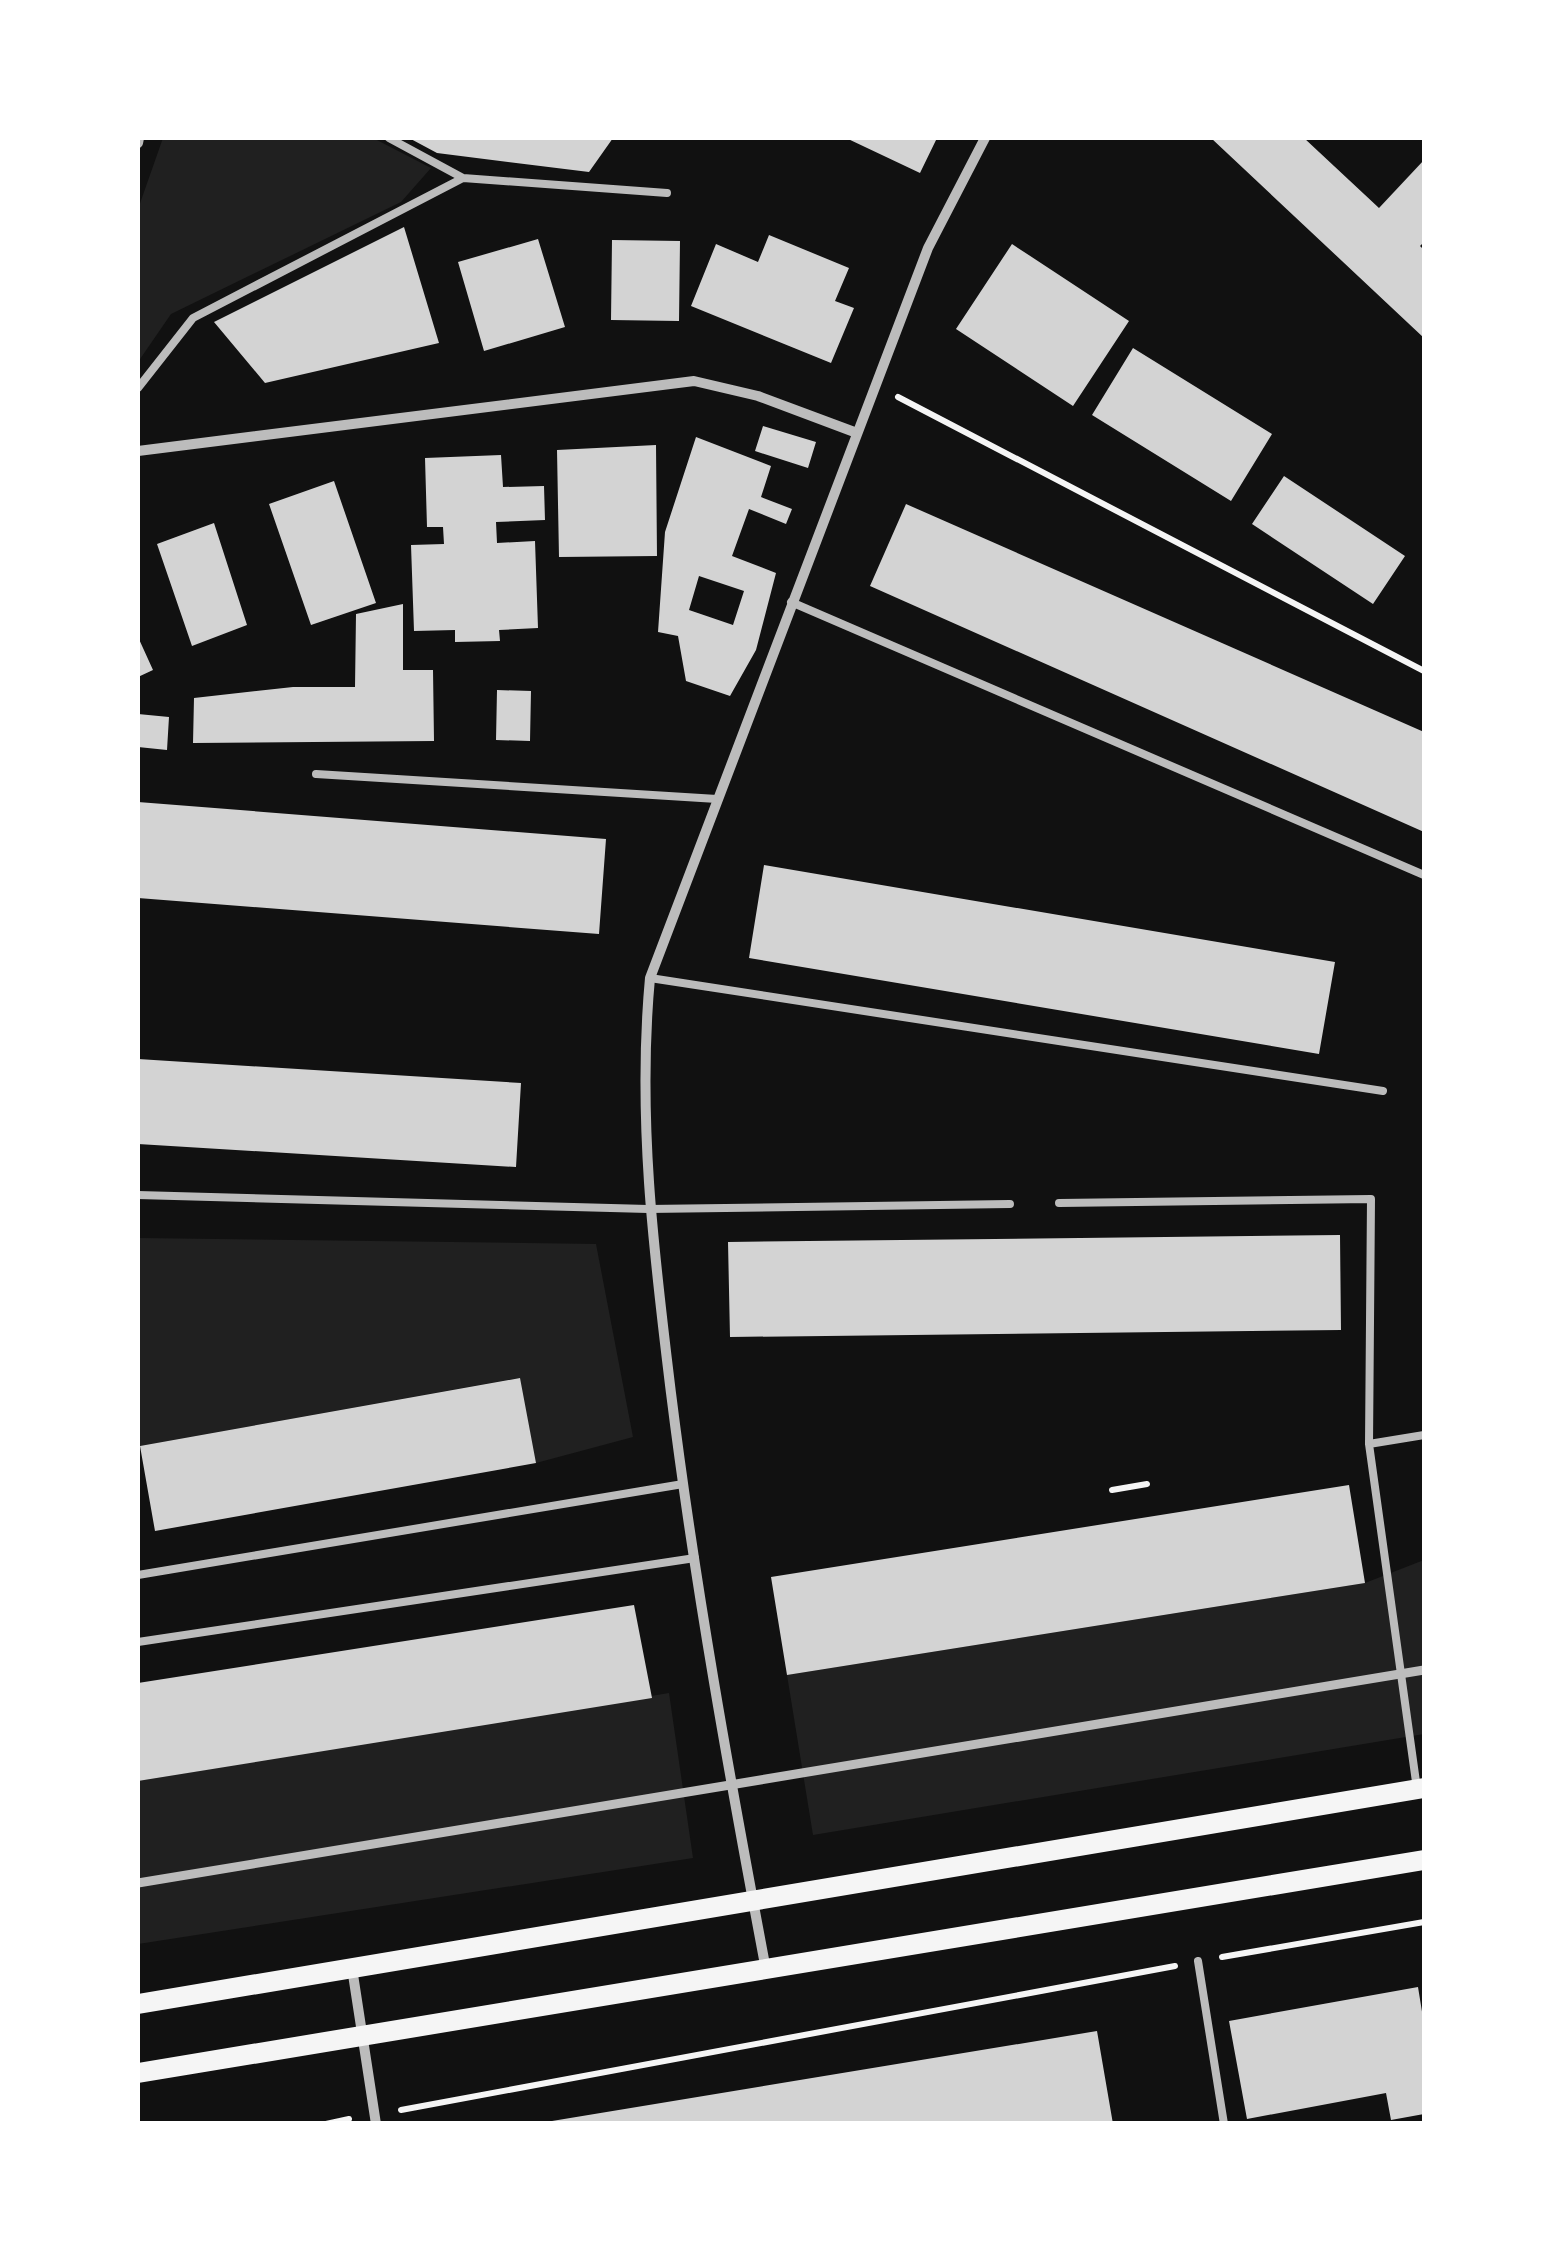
<svg xmlns="http://www.w3.org/2000/svg" width="1562" height="2261" font-family="'Fira Sans Condensed',sans-serif">
	<rect width="100%" height="100%" fill="#111"/>
	<path fill="#202020" d="M 163,138 L 373,138 L 431,168 L 401,202 L 171,314 L 138,362 L 138,209 Z
		M 138,1238 L 596,1244 L 633,1437 L 536,1463 L 519,1378 L 140,1446 Z
		M 1424,1560 L 1424,1734 L 813,1835 L 787,1675 L 1365,1583 Z
		M 669,1693 L 693,1858 L 138,1944 L 138,1781 Z"/>
	<path fill="#d3d3d3" fill-rule="evenodd" d="M 409,138 L 613,138 L 589,172 L 437,153 Z
		M 846,138 L 937,138 L 920,173 Z
		M 1211,138 L 1304,138 L 1379,208 L 1424,160 L 1424,242 L 1420,246 L 1424,250 L 1424,338 Z
		M 404,227 L 439,343 L 265,383 L 214,322 Z
		M 769,235 L 849,268 L 835,301 L 854,308 L 831,363 L 691,306 L 716,244 L 758,262 Z
		M 538,239 L 565,327 L 484,351 L 458,262 Z
		M 612,240 L 680,241 L 679,321 L 611,320 Z
		M 1012,244 L 1129,321 L 1073,406 L 956,329 Z
		M 1133,348 L 1272,434 L 1231,501 L 1092,415 Z
		M 763,426 L 816,442 L 808,468 L 755,451 Z
		M 696,437 L 771,466 L 761,497 L 792,509 L 786,524 L 749,509 L 732,556 L 776,573 L 756,650 L 730,696 L 686,681 L 678,636 L 658,632 L 665,532 ZM 699,576 L 744,591 L 733,625 L 689,610 Z
		M 656,445 L 657,556 L 559,557 L 557,450 Z
		M 501,455 L 503,487 L 544,486 L 545,520 L 496,522 L 497,543 L 535,541 L 538,628 L 499,630 L 500,641 L 455,642 L 455,630 L 414,631 L 411,545 L 444,544 L 443,527 L 427,527 L 425,458 Z
		M 1284,476 L 1405,556 L 1373,604 L 1252,524 Z
		M 334,481 L 376,603 L 311,625 L 269,504 Z
		M 906,504 L 1424,732 L 1424,832 L 870,586 Z
		M 214,523 L 247,625 L 192,646 L 157,544 Z
		M 403,604 L 403,670 L 433,670 L 434,741 L 193,743 L 194,698 L 293,687 L 355,687 L 356,614 Z
		M 138,637 L 153,670 L 138,677 Z
		M 497,690 L 531,691 L 530,741 L 496,740 Z
		M 138,714 L 169,717 L 167,750 L 138,747 Z
		M 138,802 L 606,839 L 599,934 L 138,898 Z
		M 764,865 L 1335,962 L 1319,1054 L 749,958 Z
		M 138,1059 L 521,1083 L 516,1167 L 138,1144 Z
		M 1340,1235 L 1341,1330 L 730,1337 L 728,1242 Z
		M 520,1378 L 536,1463 L 155,1531 L 140,1446 Z
		M 1349,1485 L 1365,1583 L 787,1675 L 771,1577 Z
		M 634,1605 L 652,1698 L 138,1781 L 138,1683 Z
		M 1418,1987 L 1424,2024 L 1424,2114 L 1391,2120 L 1386,2093 L 1247,2119 L 1229,2021 Z
		M 1097,2031 L 1113,2124 L 552,2124 L 552,2121 Z"/>
	<g fill="none" stroke-linecap="round" stroke-linejoin="round">
		<path stroke="#f5f5f5" stroke-width="6" d="M 898,397 L 1424,671
			M 1112,1490 L 1147,1484
			M 1222,1957 L 1424,1922
			M 401,2110 L 1175,1966
			M 326,2124 L 349,2119"/>
		<path stroke="#bcbcbc" stroke-width="8" d="M 463,178 L 667,193
			M 138,388 L 193,318 L 463,178 L 389,138
			M 791,602 L 1424,875
			M 316,774 L 717,799
			M 650,978 L 1383,1091
			M 138,1195 L 648,1209 L 1010,1204
			M 1059,1203 L 1371,1199 L 1369,1444 L 1417,1789
			M 1369,1444 L 1424,1435
			M 138,1575 L 683,1484
			M 138,1642 L 695,1558
			M 1198,1961 L 1224,2124"/>
		<path stroke="#bcbcbc" stroke-width="9" d="M 138,1883 L 1424,1670"/>
		<path stroke="#bcbcbc" stroke-width="10" d="M 138,143 L 139,138
			M 138,451 L 694,381 L 758,396 L 857,433
			M 352,1968 L 376,2124
			M 766,1970 C 730,1779 695,1586 671,1393 C 654,1254 637,1118 650,978 L 928,248 L 985,138"/>
		<path stroke="#f5f5f5" stroke-width="20" d="M 138,2004 L 1424,1788
			M 138,2073 L 1424,1860"/>
	</g>
	<rect width="1562" height="2261" fill="none" stroke="#ffffff" stroke-width="280"/>
</svg>
